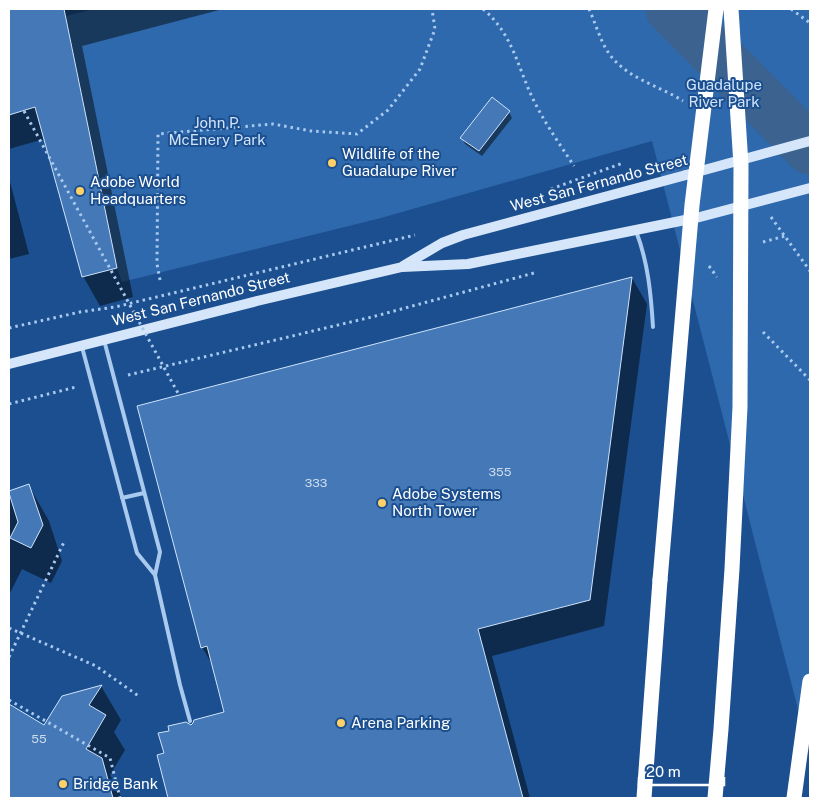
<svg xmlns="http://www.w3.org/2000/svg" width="819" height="807" font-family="'Public Sans',sans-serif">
	<rect width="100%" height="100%" fill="#1b4f8f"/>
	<path fill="#2e69ad" d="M 94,9 L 810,9 L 810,756 L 652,141 L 381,218 L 122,282 L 117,268 L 66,16 Z"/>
	<path fill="#0007" d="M 9,9 L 223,9 L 82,46 L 133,297 L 100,306 L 83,276 L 44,139 L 9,149 Z
		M 509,112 L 512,118 L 482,156 L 465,144 L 462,138 Z
		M 9,178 L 29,254 L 9,259 Z
		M 632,278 L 647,304 L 604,626 L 492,656 L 530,798 L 170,798 L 158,756 L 165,754 L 171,732 L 190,726 L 225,713 L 213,666 L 202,647 Z
		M 29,486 L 49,521 L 62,561 L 51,583 L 22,569 L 9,595 L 9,492 Z
		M 101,686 L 121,720 L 114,732 L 125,750 L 110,775 L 122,798 L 9,798 L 9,722 L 16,710 L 45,726 L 63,697 Z"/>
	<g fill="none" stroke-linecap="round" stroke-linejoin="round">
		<path stroke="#3c6290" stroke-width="51" d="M 671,9 L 810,149"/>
	</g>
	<path fill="#4478b7" stroke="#cfe3fa" d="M 9,9 L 64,9 L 117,268 L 82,277 L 35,107 L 9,115 Z
		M 492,97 L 510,111 L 479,151 L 460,138 Z
		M 632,277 L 590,600 L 478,629 L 523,798 L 168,798 L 157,755 L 164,753 L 158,733 L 169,731 L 168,726 L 186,722 L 191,725 L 193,723 L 194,720 L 224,712 L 207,646 L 201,648 L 137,406 Z
		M 29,484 L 43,525 L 31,548 L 10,538 L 18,522 L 9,493 L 9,491 Z
		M 102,685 L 89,705 L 106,715 L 86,749 L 102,758 L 113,798 L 9,798 L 9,704 L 44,725 L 62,696 Z"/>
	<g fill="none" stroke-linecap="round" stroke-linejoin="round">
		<path stroke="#a9c9ee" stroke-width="3" stroke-dasharray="2.5 4" stroke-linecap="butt" d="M 483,9 C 514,35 518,70 535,103 C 546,125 561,146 574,166
			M 589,9 C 595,22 600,40 608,52 C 625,78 658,85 683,101
			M 791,9 L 810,23
			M 551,189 L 623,163
			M 771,217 L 810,271
			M 763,242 L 785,236
			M 709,266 L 717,277
			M 160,280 L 157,264 L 158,134 L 273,124 L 311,131 L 357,134 L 388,110 L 420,69 L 435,29 L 432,9
			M 9,328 L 80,312 L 115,307 L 415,235
			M 763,332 L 810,380
			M 128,375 L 372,317 L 534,273
			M 9,404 L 76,387
			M 9,628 L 96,666 L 140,697
			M 9,657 L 65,540
			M 9,700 L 110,758 L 120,798"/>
		<path stroke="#a9c9ee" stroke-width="4" d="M 636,231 C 648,262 651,294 653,327
			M 82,347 L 137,553 L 155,575 L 160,552 L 104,340
			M 122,498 L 144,493
			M 155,575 L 180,685 L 190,721"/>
		<path stroke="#d6e6fa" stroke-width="10" d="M 403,266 L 442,243 L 463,235 L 686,175
			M 9,364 L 257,301 L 402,267 L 468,264 L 695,218"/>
		<path stroke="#fff" stroke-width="15" d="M 644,798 L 660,580
			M 794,798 L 810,681"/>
		<path stroke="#a9c9ee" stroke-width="3" stroke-dasharray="2.5 4" stroke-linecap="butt" d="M 24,111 L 179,395"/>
		<path stroke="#d6e6fa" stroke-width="10" d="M 686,175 L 810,141
			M 696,218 L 810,188"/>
		<path stroke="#fff" stroke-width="15" d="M 660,580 L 692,205 L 716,9
			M 715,798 L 721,729 L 732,569 L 740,407 L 741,165 L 731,9"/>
	</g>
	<g fill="#ffd166" stroke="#1b4f8f" stroke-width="2">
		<circle cx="332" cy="163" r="5"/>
		<circle cx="80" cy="191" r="5"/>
		<circle cx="382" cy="503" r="5"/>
		<circle cx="341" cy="723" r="5"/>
		<circle cx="63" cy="784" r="5"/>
	</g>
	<g text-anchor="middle" stroke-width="4" stroke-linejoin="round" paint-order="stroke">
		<g font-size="12" fill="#d0dded">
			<text x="500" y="476">355</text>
			<text x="316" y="487">333</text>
			<text x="39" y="743">55</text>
		</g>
		<g font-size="15" fill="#cfe3fa" stroke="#1b4f8f">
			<text x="724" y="90">Guadalupe<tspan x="724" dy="17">River Park</tspan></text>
			<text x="217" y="128">John P.<tspan x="217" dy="17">McEnery Park</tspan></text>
		</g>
		<g font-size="15" fill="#fff" stroke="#1b4f8f" text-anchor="start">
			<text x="342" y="159">Wildlife of the<tspan x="342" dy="17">Guadalupe River</tspan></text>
			<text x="90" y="187">Adobe World<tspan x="90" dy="17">Headquarters</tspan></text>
			<text x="392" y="499">Adobe Systems<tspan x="392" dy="17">North Tower</tspan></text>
			<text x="351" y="728">Arena Parking</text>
			<text x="73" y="789">Bridge Bank</text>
		</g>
		<g font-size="15" fill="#fff" stroke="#1b4f8f">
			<text transform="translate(599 183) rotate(-15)" y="5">West San Fernando Street</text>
			<text transform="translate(201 299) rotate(-14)" y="5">West San Fernando Street</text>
		</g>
	</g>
	<rect width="819" height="807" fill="none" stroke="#ffffff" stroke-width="20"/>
	<path d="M639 777v8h85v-8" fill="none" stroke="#ffffff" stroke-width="2.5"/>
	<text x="646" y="777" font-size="15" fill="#ffffff" stroke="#1b4f8f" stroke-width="4" paint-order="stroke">20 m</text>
</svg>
